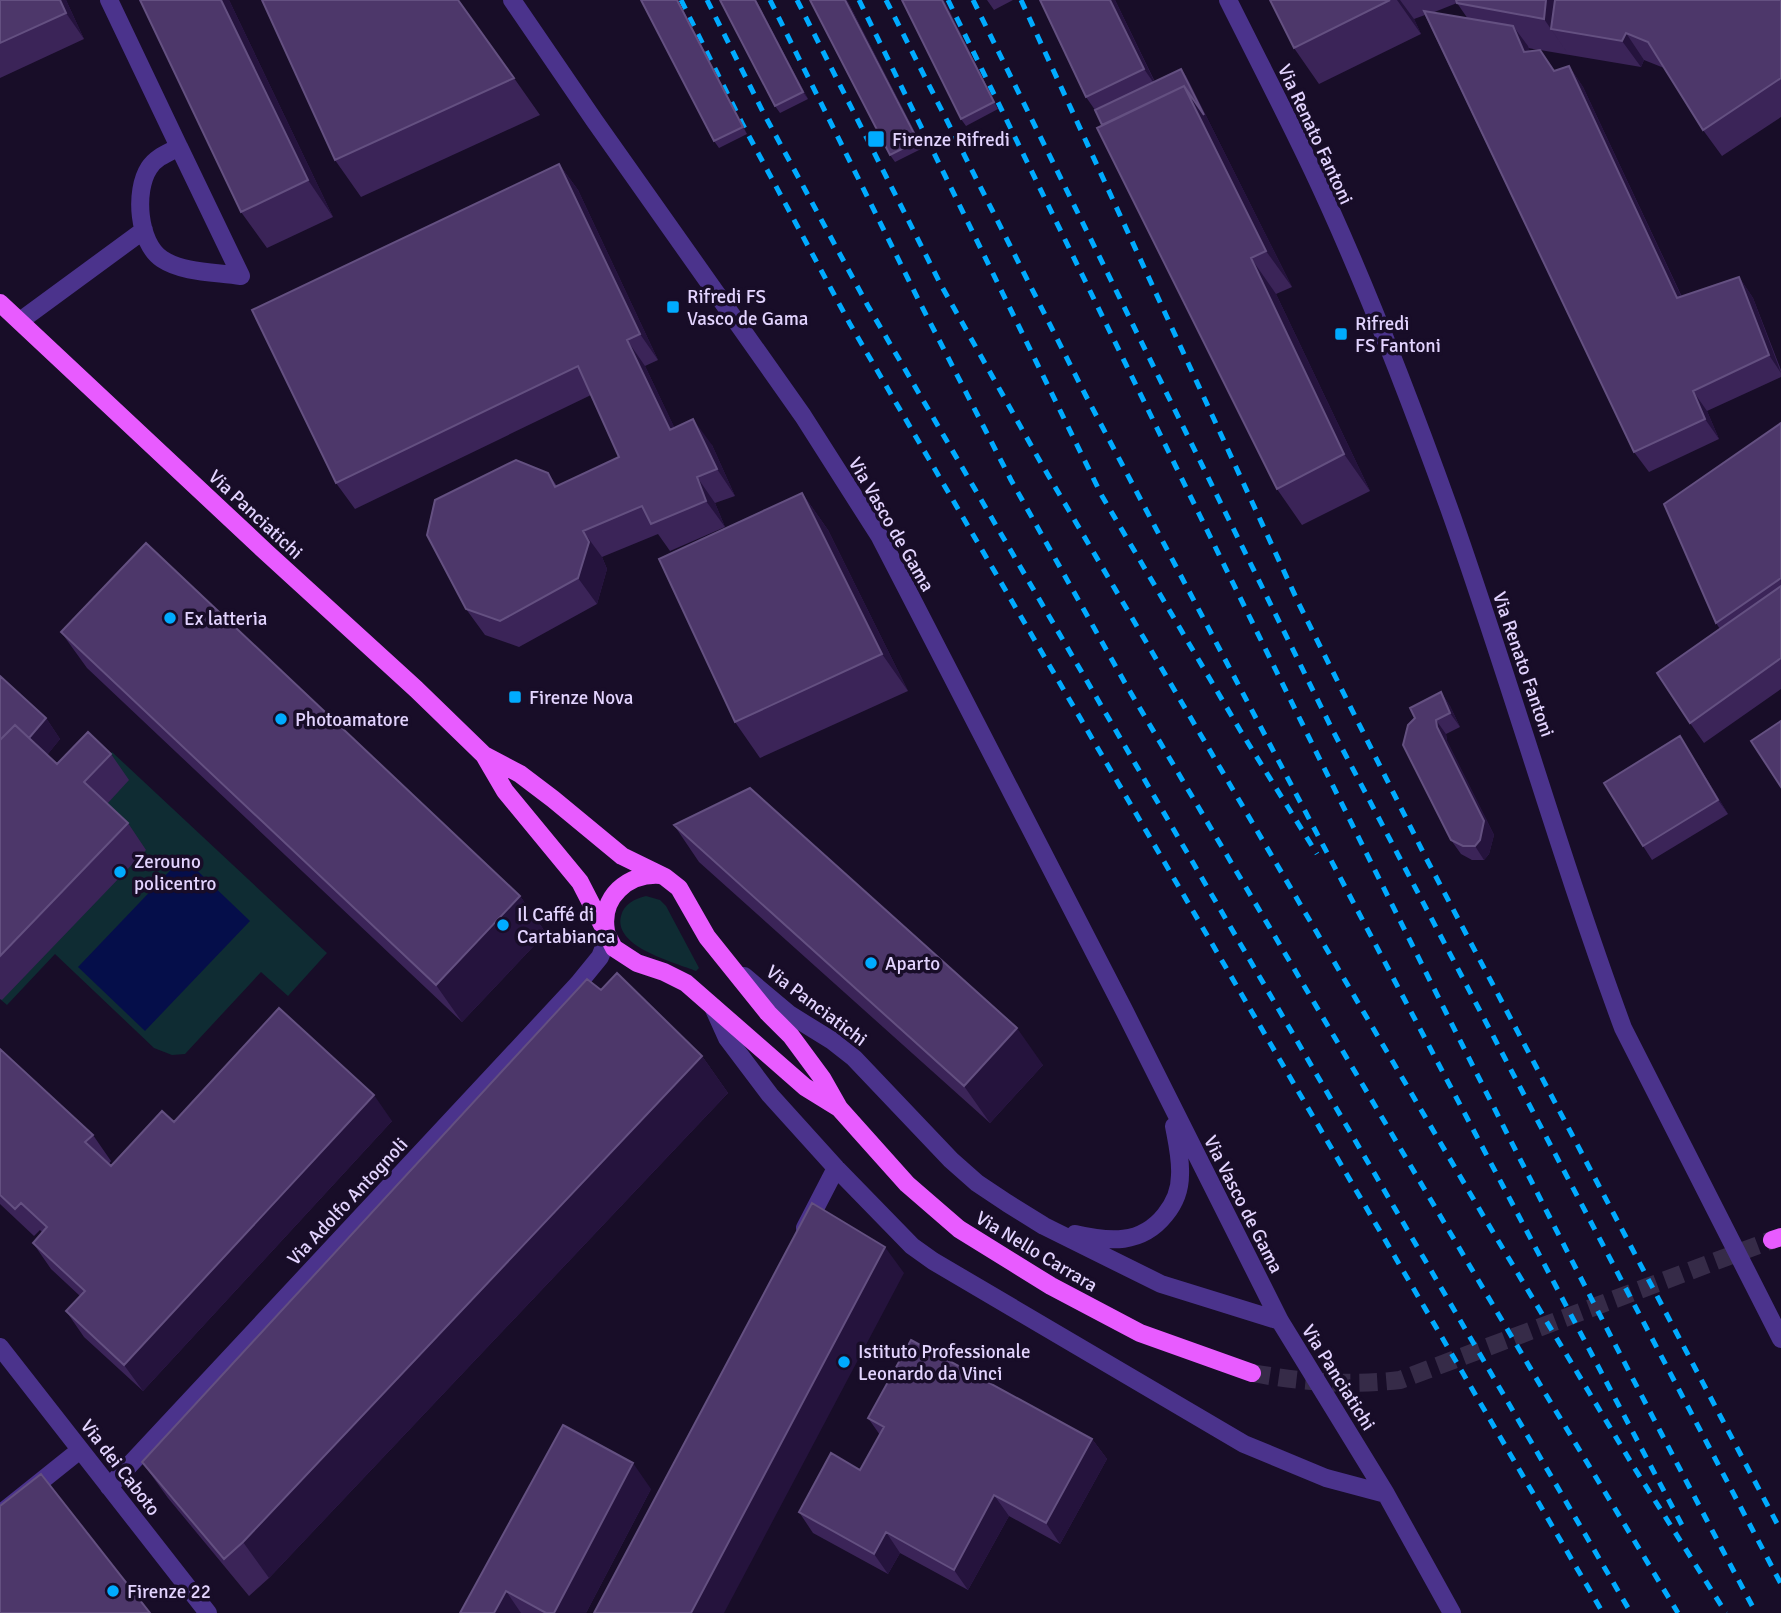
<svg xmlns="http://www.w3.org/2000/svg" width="1781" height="1613" font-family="Signika,sans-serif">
	<rect width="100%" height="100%" fill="#180d28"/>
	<path fill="#0f2c33" d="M 112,752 L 327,953 L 288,996 L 261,972 L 185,1054 L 172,1055 L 154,1048 L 55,954 L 7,1005 L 0,999 L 0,786 L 75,790 Z
		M 646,896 L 660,900 L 666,906 L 699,968 L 696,971 C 674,962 613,947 621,916 C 624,904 634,899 646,896 Z"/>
	<path fill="#050e4a" d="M 183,857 L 250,921 L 145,1031 L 78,967 Z"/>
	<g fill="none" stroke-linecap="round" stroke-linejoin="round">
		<path stroke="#362b48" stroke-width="18" stroke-dasharray="18 9" stroke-linecap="butt" d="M 1252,1373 C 1302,1382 1350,1386 1400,1380 L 1772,1240"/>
		<path stroke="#4b338c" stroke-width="18" d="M 109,0 L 179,147
			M 512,0 L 594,120 L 803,416 L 880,537 L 1125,1012 L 1280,1321 L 1386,1494 L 1452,1613
			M 1228,0 C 1256,56 1285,112 1312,169 C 1364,279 1408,394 1449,508 C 1510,680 1560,857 1623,1028 L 1781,1339
			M 179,147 L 241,276 C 216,272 183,273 162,259 C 138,243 134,191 149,168 C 156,157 168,153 179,147 Z
			M 20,321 L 144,230
			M 744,976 L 789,1014 L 831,1040 L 854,1058 L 951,1160 L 977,1183 L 1007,1203 L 1044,1226 L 1161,1284 L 1280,1321
			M 713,1007 L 727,1038 L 770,1095 L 836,1168 L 912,1246 L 933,1261 L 1244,1444 L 1326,1478 L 1386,1494
			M 805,1228 L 836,1168
			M 1075,1234 C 1109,1242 1141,1245 1165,1215 C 1174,1204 1180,1190 1180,1175 C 1181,1159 1177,1142 1174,1126
			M 0,1347 L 208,1613
			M 109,1487 L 578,984 L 600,957 L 608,937
			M 0,1514 L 80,1450"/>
		<path stroke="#e85bff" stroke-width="18" d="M 0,303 L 267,553 L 416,689 L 484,755 L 505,791 L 580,882 L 614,948 L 637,963 L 664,972 L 686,983 L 805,1087 L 839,1108
			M 484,755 L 520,774 L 553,799 L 622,856 L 665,877 L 679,888 L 707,937 L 768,1013 L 791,1036 L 822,1078 L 839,1108 L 907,1184 L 959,1229 L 1051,1286 L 1140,1333 L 1252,1373
			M 606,931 C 600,897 628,873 660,875
			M 1772,1240 L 1781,1237"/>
		<path stroke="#00abff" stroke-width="5" stroke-dasharray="10 9" stroke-linecap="butt" d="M 681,0 L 743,125 L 850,324 L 1603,1613
			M 707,0 L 763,112 L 868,306 L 1631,1613
			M 770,0 L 918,299 L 1011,480 L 1125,683 L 1545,1393 L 1678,1613
			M 797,0 L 941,285 L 1041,463 L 1484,1217 L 1635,1469 L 1726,1613
			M 859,0 L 1102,496 L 1240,730 L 1317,854
			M 886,0 L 1086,396 L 1684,1529
			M 948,0 C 1212,540 1473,1082 1756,1613
			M 973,0 L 1333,731 L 1781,1584
			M 1021,0 L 1299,604 L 1425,856 L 1781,1531"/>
	</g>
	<path fill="#3b2458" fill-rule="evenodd" d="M 0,0 L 66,0 L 84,39 L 0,78 Z
		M 140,0 L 229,0 L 333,217 L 267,248 L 241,212 Z
		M 641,0 L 678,0 L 747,134 L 719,148 L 714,141 Z
		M 720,0 L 756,0 L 808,99 L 780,113 L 775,106 Z
		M 847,0 L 923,148 L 895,162 L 890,155 Z
		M 944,0 L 998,109 L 966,126 L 961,119 Z
		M 987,0 L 1013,0 L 994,10 Z
		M 1040,0 L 1115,0 L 1155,82 L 1181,69 L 1186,76 L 1292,287 L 1276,294 L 1370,491 L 1302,525 L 1277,489 L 1102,125 L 1095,110 L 1086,97 Z
		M 1270,0 L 1781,0 L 1781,117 L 1722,156 L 1703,130 L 1664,68 L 1644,60 L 1641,67 L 1540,50 L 1554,71 L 1569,66 L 1583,87 L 1682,297 L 1739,277 L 1753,298 L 1781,370 L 1781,377 L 1707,411 L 1719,439 L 1649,472 L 1634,452 L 1425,15 L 1414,19 L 1421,34 L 1319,84 L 1294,48 ZM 1457,3 L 1468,19 L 1432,13 ZM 1528,48 L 1539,50 L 1529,51 Z
		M 514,78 L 540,115 L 361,197 L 335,160 Z
		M 559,164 L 578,190 L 658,360 L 645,366 L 674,427 L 712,445 L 735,496 L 715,503 L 725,527 L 670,551 L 658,534 L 602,557 L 607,569 L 597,604 L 519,647 L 485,635 L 466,609 L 548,473 L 557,486 L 619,457 L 591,395 L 355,509 L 336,483 Z
		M 1781,423 L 1781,689 L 1704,743 L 1690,723 L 1720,629 L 1716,623 Z
		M 802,493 L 828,530 L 908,691 L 760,758 L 735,722 Z
		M 61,632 L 520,896 L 546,933 L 462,1022 L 87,668 Z
		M 0,676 L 46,718 L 60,739 L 47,755 L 57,764 L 111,754 L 129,780 L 107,804 L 128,823 L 146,850 L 2,1000 L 0,999 Z
		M 1441,692 L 1450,706 L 1460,727 L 1446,734 L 1447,741 L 1494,835 L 1489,854 L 1484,860 L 1472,860 L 1461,854 L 1451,840 L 1403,745 Z
		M 1689,750 L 1728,814 L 1652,860 L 1643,846 Z
		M 674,825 L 1043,1065 L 990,1123 L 699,862 Z
		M 601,990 L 702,1056 L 728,1093 L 269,1578 L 249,1596 L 168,1498 L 142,1462 Z
		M 0,1049 L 93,1135 L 111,1161 L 109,1164 L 111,1166 L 174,1122 L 392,1121 L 143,1391 L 84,1337 L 66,1311 L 80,1296 L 51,1269 L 33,1243 L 42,1232 L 40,1230 L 34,1236 L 0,1204 Z
		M 868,1418 L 1092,1439 L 1107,1459 L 1060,1544 L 1009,1516 L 968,1590 L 900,1553 L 888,1574 L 813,1533 L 799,1512 L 860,1470 L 880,1435 Z
		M 651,1489 L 586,1613 L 460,1613 Z"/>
	<path fill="#25133d" d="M 60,0 L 66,0 L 84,39 L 66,13 Z
		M 221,0 L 229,0 L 333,217 L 308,180 Z
		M 677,0 L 678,0 L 747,134 L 743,127 Z
		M 755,0 L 756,0 L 808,99 L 803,92 Z
		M 845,0 L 847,0 L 923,148 L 918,141 Z
		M 942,0 L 944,0 L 998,109 L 994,102 Z
		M 1110,0 L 1115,0 L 1158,89 L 1144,69 Z
		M 1397,0 L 1400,0 L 1414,19 L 1421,34 Z
		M 1546,0 L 1568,0 L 1551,29 L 1569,55 L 1544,19 Z
		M 1513,26 L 1528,46 L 1538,72 L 1524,52 Z
		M 1626,33 L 1644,60 L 1641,67 L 1622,41 Z
		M 1569,66 L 1583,87 L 1692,319 L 1677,298 Z
		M 1181,69 L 1186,76 L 1292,287 L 1266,251 L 1184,86 Z
		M 559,164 L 578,190 L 658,360 L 640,334 Z
		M 1251,258 L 1276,294 L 1370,491 L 1344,454 Z
		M 1739,277 L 1753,298 L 1781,373 L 1769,355 Z
		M 627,340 L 645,366 L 688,456 L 670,430 Z
		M 1693,391 L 1707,411 L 1719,439 L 1705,419 Z
		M 693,419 L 712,445 L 735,496 L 717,469 Z
		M 697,477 L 715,503 L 725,527 L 706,501 Z
		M 802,493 L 828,530 L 908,691 L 882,654 Z
		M 583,531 L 602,557 L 607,569 L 597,604 L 578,578 Z
		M 1441,692 L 1450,706 L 1460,727 L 1450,713 Z
		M 46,718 L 60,739 L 43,760 L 28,740 Z
		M 1436,720 L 1446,734 L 1447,741 L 1494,835 L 1489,854 L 1484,860 L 1475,846 L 1437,727 Z
		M 1680,736 L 1689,750 L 1728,814 L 1718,800 Z
		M 520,896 L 546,933 L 462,1022 L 436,985 Z
		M 1017,1028 L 1043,1065 L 990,1123 L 964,1086 Z
		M 702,1056 L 728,1093 L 269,1578 L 243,1542 Z
		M 374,1095 L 392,1121 L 143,1391 L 124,1365 Z
		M 885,1247 L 904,1273 L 724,1613 L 691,1613 Z
		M 1092,1439 L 1107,1459 L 1060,1544 L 1046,1523 Z
		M 633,1463 L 651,1489 L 586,1613 L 554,1613 Z
		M 994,1495 L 1009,1516 L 968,1590 L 954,1570 Z
		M 886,1532 L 900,1553 L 888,1574 L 874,1554 Z
		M 506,1591 L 521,1613 L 494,1613 Z"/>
	<path fill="#4d376a" stroke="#645081" stroke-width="2" d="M 0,0 L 60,0 L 66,13 L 0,43 Z
		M 140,0 L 221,0 L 308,180 L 241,212 Z
		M 262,0 L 458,0 L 514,78 L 335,160 Z
		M 641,0 L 677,0 L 743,127 L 714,141 Z
		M 720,0 L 755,0 L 803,92 L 775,106 Z
		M 810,0 L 845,0 L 918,141 L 890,155 Z
		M 902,0 L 942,0 L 994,102 L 961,119 Z
		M 1040,0 L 1110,0 L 1144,69 L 1086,97 Z
		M 1270,0 L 1390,0 L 1294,48 Z
		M 1456,0 L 1546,0 L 1544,19 L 1457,3 Z
		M 1555,0 L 1781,0 L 1781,78 L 1703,130 L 1648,42 L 1626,33 L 1622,41 L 1551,29 Z
		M 1424,11 L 1513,26 L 1524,52 L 1540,50 L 1554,71 L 1569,66 L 1677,298 L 1739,277 L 1769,355 L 1693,391 L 1705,419 L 1634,452 Z
		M 1181,69 L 1204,115 L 1184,86 L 1102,125 L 1095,110 Z
		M 1184,86 L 1266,251 L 1251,258 L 1344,454 L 1277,489 L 1097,128 Z
		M 559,164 L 640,334 L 627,340 L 670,430 L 693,419 L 717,469 L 697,477 L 706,501 L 651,524 L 642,506 L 583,531 L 589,542 L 578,578 L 500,621 L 466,609 L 427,535 L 435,500 L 516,460 L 548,473 L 555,487 L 619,457 L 578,366 L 336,483 L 252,310 Z
		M 1781,423 L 1781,578 L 1716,623 L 1664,504 Z
		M 802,493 L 882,654 L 735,722 L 659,559 Z
		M 146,543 L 520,896 L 436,985 L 61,632 Z
		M 1781,586 L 1781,658 L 1690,723 L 1657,673 Z
		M 0,676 L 46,718 L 29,738 L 15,725 L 0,740 Z
		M 1441,692 L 1450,713 L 1436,720 L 1437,727 L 1484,821 L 1480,840 L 1475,846 L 1463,846 L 1451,840 L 1403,745 L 1408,725 L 1415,718 L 1410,708 Z
		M 1781,721 L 1781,787 L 1751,741 Z
		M 15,725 L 57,764 L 88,732 L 111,754 L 84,782 L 128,823 L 0,956 L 0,740 Z
		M 1680,736 L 1718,800 L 1643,846 L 1604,783 Z
		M 750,788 L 1017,1028 L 964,1086 L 674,825 Z
		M 617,973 L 702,1056 L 243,1542 L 224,1559 L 142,1462 L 587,979 L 601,990 Z
		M 279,1008 L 374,1095 L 124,1365 L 66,1311 L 85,1291 L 33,1243 L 47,1227 L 21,1203 L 15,1209 L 0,1195 L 0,1049 L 93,1135 L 85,1142 L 111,1166 L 162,1111 L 174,1122 Z
		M 812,1203 L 885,1247 L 691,1613 L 594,1613 Z
		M 911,1340 L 1092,1439 L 1046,1523 L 994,1495 L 954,1570 L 886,1532 L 874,1554 L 799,1512 L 831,1453 L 860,1470 L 884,1427 L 868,1418 Z
		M 563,1425 L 633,1463 L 554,1613 L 546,1613 L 506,1591 L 494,1613 L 460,1613 Z
		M 41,1474 L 150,1613 L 0,1613 L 0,1506 Z"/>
	<g fill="#00abff" stroke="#180d28" stroke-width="2.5">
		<rect x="867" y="130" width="18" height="18" rx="3.5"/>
		<rect x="666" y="300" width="14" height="14" rx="3.5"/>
		<rect x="1334" y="327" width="14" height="14" rx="3.5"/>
		<circle cx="170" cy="618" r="7"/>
		<rect x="508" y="690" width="14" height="14" rx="3.5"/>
		<circle cx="281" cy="719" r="7"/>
		<circle cx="120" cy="872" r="7"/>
		<circle cx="503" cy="925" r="7"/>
		<circle cx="871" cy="963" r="7"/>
		<circle cx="844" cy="1362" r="7"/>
		<circle cx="113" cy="1591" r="7"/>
	</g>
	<g text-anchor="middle" stroke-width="7" stroke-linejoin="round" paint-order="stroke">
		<g font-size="19" fill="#e3d4ff" stroke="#180d28">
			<text transform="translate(1316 134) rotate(65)" y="7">Via Renato Fantoni</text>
			<text transform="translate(256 514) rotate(43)" y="7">Via Panciatichi</text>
			<text transform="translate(892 524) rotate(60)" y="7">Via Vasco de Gama</text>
			<text transform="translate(1524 664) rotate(71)" y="7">Via Renato Fantoni</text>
			<text transform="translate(817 1005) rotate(37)" y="7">Via Panciatichi</text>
			<text transform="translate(347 1201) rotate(-47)" y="7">Via Adolfo Antognoli</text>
			<text transform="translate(1244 1204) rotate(63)" y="7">Via Vasco de Gama</text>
			<text transform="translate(1037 1251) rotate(31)" y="7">Via Nello Carrara</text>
			<text transform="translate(1339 1377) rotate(58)" y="7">Via Panciatichi</text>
			<text transform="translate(121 1467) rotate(52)" y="7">Via dei Caboto</text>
		</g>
		<g font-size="19" fill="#e3d4ff" stroke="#180d28" text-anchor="start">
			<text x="892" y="146">Firenze Rifredi</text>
			<text x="687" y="303">Rifredi FS<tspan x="687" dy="22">Vasco de Gama</tspan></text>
			<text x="1355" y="330">Rifredi<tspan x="1355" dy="22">FS Fantoni</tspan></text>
			<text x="184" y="625">Ex latteria</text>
			<text x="529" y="704">Firenze Nova</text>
			<text x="295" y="726">Photoamatore</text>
			<text x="134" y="868">Zerouno<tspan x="134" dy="22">policentro</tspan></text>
			<text x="517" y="921">Il Caffé di<tspan x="517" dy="22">Cartabianca</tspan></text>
			<text x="885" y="970">Aparto</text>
			<text x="858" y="1358">Istituto Professionale<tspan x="858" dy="22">Leonardo da Vinci</tspan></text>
			<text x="127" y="1598">Firenze 22</text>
		</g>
	</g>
</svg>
